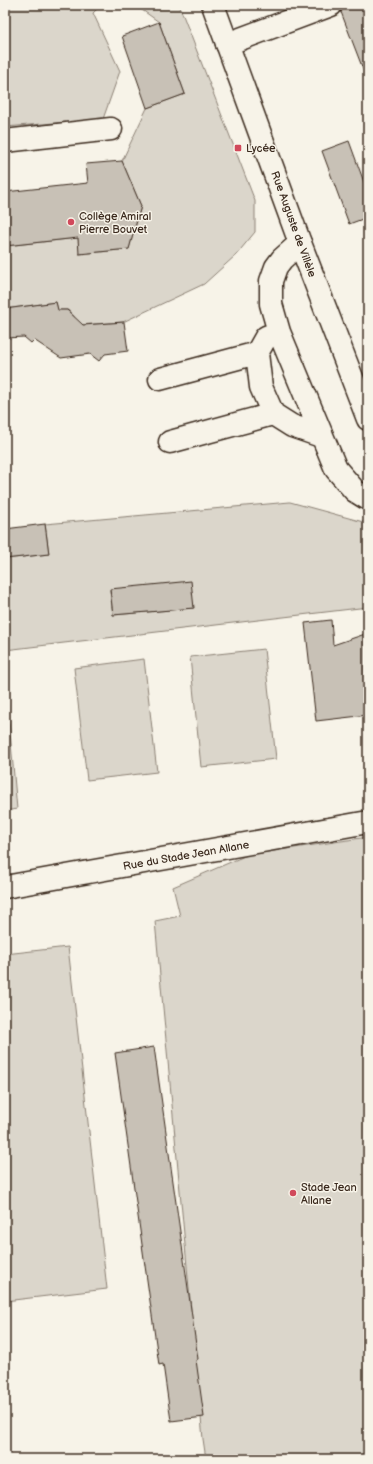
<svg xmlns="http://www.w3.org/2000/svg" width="373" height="1464" font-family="'Balsamiq Sans',sans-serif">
	<rect width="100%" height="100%" fill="#f7f3e8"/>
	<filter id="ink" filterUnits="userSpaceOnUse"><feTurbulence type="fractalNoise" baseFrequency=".025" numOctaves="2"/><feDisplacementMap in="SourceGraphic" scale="8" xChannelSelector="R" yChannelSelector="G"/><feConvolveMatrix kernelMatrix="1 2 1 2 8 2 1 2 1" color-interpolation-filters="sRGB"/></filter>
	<g filter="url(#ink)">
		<path fill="#dbd6cb" stroke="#8b8074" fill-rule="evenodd" d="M 5,5 L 101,5 L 93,13 L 120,71 L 103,119 L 5,127 Z
			M 135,5 L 179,5 L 255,201 L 255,232 L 236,255 L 204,284 L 123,322 L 78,325 L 74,316 L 68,310 L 58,310 L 56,302 L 5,309 L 5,246 L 78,238 L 80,254 L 129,249 L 141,206 L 122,161 L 147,108 L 185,94 L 159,22 Z
			M 290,502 L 367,523 L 368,526 L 368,607 L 5,650 L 5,559 L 49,554 L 45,524 ZM 110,590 L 193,608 L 113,615 Z
			M 264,649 L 276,759 L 201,767 L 190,657 Z
			M 144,659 L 157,772 L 87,780 L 74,668 Z
			M 5,677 L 17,809 L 5,811 Z
			M 368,837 L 368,1459 L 206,1459 L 203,1439 L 155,921 L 180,916 L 173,887 L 247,855 Z
			M 68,947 L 107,1289 L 5,1301 L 5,954 Z"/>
		<path fill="#c8c1b6" stroke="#3b2a1e" d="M 354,5 L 368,5 L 368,77 L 366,77 L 341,12 L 342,9 Z
			M 159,22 L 185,94 L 147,108 L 122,36 Z
			M 349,141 L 368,193 L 368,217 L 349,224 L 322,151 Z
			M 122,161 L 141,206 L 129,249 L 79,254 L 78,238 L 5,246 L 5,192 L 88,183 L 86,164 Z
			M 56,302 L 58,310 L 67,310 L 83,325 L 124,322 L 128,351 L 105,354 L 99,361 L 90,354 L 61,358 L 34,340 L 31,343 L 24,337 L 5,338 L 5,309 Z
			M 45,524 L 49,554 L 5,559 L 5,529 Z
			M 191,581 L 194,608 L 113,615 L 110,589 Z
			M 331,620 L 333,645 L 368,633 L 368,715 L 316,721 L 305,623 Z
			M 154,1047 L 198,1359 L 196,1360 L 204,1417 L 171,1421 L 163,1364 L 159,1365 L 115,1053 Z"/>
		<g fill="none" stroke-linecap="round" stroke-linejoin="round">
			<defs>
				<path id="minor" d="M 227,44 L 331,5
					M 5,141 L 111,129
					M 300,243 L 282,259 L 276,267 L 271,281 L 271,304 L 279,332 L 336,469 L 355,491 L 368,499
					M 279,332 L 266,337 L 257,353 L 261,387 L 273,414 L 292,426 L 321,436
					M 160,379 L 257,353
					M 170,442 L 273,414
					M 5,887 L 368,822"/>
				<path id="major" d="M 213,5 L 300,243 L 368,419"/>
			</defs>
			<use href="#minor" stroke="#3b2a1e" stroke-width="25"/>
			<use href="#major" stroke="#3b2a1e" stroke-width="25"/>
			<use href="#minor" stroke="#f7f3e8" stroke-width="22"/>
			<use href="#major" stroke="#f7f3e8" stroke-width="22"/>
		</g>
	</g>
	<g fill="#d1495b" stroke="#f7f3e8" stroke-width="1.5">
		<rect x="234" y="144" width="8" height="8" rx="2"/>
		<circle cx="71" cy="222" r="4"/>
		<circle cx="293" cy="1193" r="4"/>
	</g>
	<g text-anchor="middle" stroke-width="3" stroke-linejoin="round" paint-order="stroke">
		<g font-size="11" fill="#3b2a1e" stroke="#f7f3e8" text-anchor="start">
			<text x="246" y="152">Lycée</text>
			<text x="79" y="220">Collège Amiral<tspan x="79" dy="13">Pierre Bouvet</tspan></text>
			<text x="301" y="1191">Stade Jean<tspan x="301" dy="13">Allane</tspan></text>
		</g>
		<g font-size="11" fill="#3b2a1e" stroke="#f7f3e8">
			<text transform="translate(294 224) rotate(70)" y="4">Rue Auguste de Villèle</text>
			<text transform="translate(186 855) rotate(-10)" y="4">Rue du Stade Jean Allane</text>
		</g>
	</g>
	<rect width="373" height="1464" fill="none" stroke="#f7f3e8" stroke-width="20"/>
	<rect x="10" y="10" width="353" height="1444" fill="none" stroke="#3b2a1e" stroke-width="1.5" filter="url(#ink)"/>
</svg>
